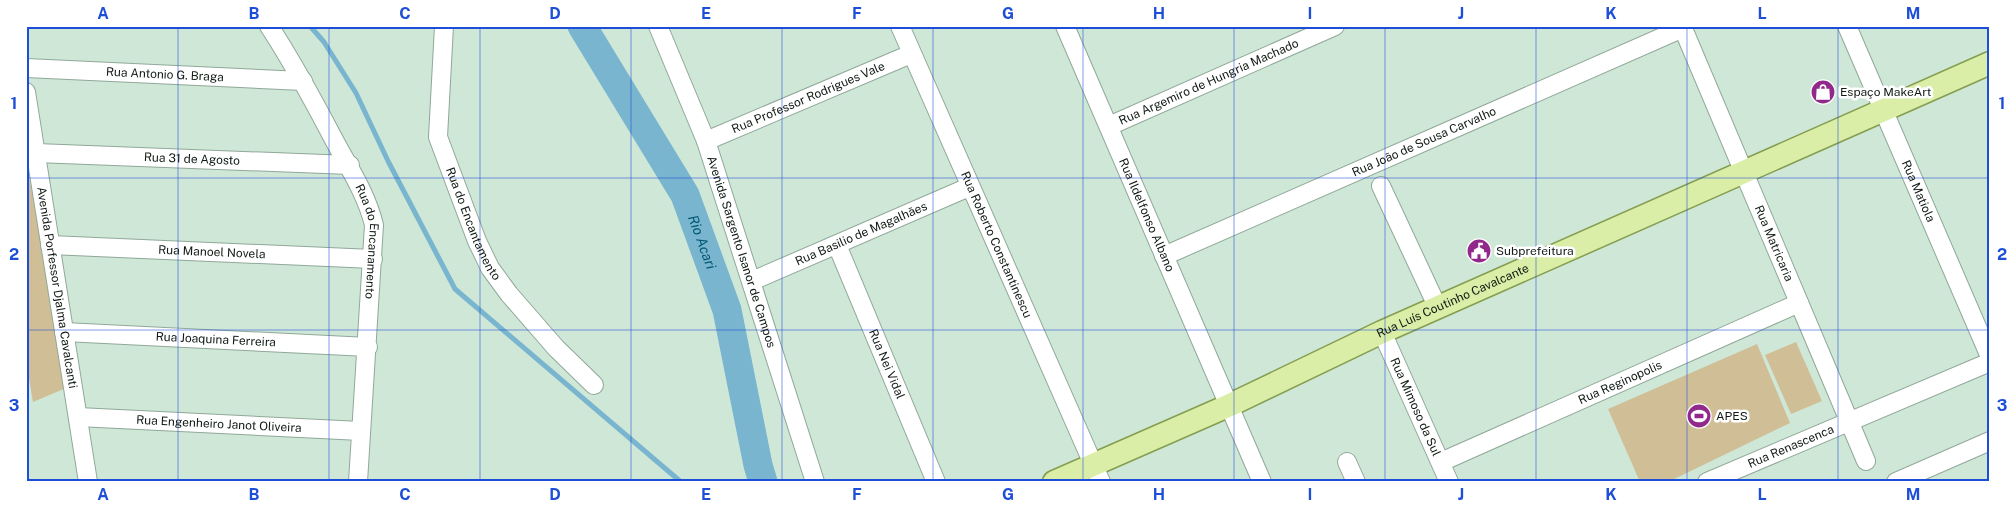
<svg xmlns="http://www.w3.org/2000/svg" width="2016" height="508" font-family="'Public Sans',sans-serif">
	<rect width="100%" height="100%" fill="#cfe7d7"/>
	<path fill="#d0bf96" d="M 26,158 L 66,388 L 33,402 L 26,361 Z
		M 1796,342 L 1822,401 L 1791,414 L 1765,355 Z
		M 1757,344 L 1790,423 L 1668,482 L 1640,482 L 1608,409 Z"/>
	<g fill="none" stroke-linecap="round" stroke-linejoin="round">
		<path stroke="#79b5cf" stroke-width="5" d="M 310,26 L 324,42 L 356,93 L 388,161 L 455,289 L 681,482"/>
		<path stroke="#79b5cf" stroke-width="29" id="s1" d="M 582,26 L 685,195 L 727,310 L 758,465 L 763,482"/>
		<defs>
			<g id="minor">
				<path id="s2" d="M 269,26 C 292,61 312,98 332,136 C 347,165 366,192 374,225 L 358,482"/>
				<path id="s3" d="M 444,26 L 438,137 L 477,241 L 490,268 L 509,294 L 556,348 L 594,385"/>
				<path id="s4" d="M 658,26 L 706,141 L 815,482"/>
				<path id="s5" d="M 900,26 L 1101,482"/>
				<path id="s6" d="M 1065,26 L 1262,482"/>
				<path id="s7" d="M 1682,26 L 1866,461"/>
				<path id="s8" d="M 1847,26 L 1990,357"/>
				<path id="s9" d="M 26,68 L 303,81"/>
				<path id="s10" d="M 26,92 L 88,482"/>
				<path id="s11" d="M 1109,126 L 1335,26"/>
				<path id="s12" d="M 706,141 L 911,54"/>
				<path id="s13" d="M 29,146 L 36,153 L 350,165"/>
				<path d="M 1381,186 L 1438,308"/>
				<path id="s14" d="M 50,245 L 373,259"/>
				<path id="s15" d="M 837,245 L 936,482"/>
				<path id="s16" d="M 1164,256 L 1683,28"/>
				<path id="s17" d="M 752,281 L 969,187"/>
				<path id="s18" d="M 64,332 L 368,347"/>
				<path id="s19" d="M 1382,332 L 1449,482"/>
				<path id="s20" d="M 78,417 L 361,431"/>
				<path d="M 1347,462 L 1356,482"/>
				<path id="s21" d="M 1441,462 L 1799,303"/>
				<path id="s22" d="M 1707,482 L 1990,362"/>
				<path d="M 1896,482 L 1990,441"/>
			</g>
			<g id="major">
				<path id="s23" d="M 1054,482 L 1230,405 L 1382,332 L 1990,63"/>
			</g>
		</defs>
		<use href="#minor" stroke="#90a899" stroke-width="20"/>
		<use href="#major" stroke="#849d4e" stroke-width="25"/>
		<use href="#minor" stroke="#fff" stroke-width="18"/>
		<use href="#major" stroke="#daeea8" stroke-width="22"/>
	</g>
	<path fill="none" stroke="#1d4ed8" stroke-width="1" stroke-opacity="0.55" d="M 178,26 L 178,482M 329,26 L 329,482M 480,26 L 480,482M 631,26 L 631,482M 782,26 L 782,482M 933,26 L 933,482M 1083,26 L 1083,482M 1234,26 L 1234,482M 1385,26 L 1385,482M 1536,26 L 1536,482M 1687,26 L 1687,482M 1838,26 L 1838,482M 26,178 L 1990,178M 26,330 L 1990,330"/>
	<defs>
		<symbol id="shop-disc" viewBox="-11 -11 22 22"><circle r="9.5" fill="#91288c" stroke="#fff"/><path d="M-5-2.5h2.3a2.7 3.5 0 0 1 5.4 0H5L5.5 6h-11ZM-1.5-2.5h3a1.5 2.3 0 0 0-3 0Z" fill="#fff"/></symbol>
		<symbol id="civic-disc" viewBox="-11 -11 22 22"><circle r="9.5" fill="#91288c" stroke="#fff"/><path d="M-.6-6.5H3V-4.5H.6V-3L4-1V1h2V6H-6V1h2V-1L-.6-3ZM-1.2 2.5V6h2.4V2.5Z" fill="#fff"/></symbol>
		<symbol id="stadium-disc" viewBox="-11 -11 22 22"><circle r="9.5" fill="#91288c" stroke="#fff"/><path d="M0-5a6.5 5 0 1 0 0 10a6.5 5 0 1 0 0-10ZM-3.5-1.8h7v3.6h-7Z" fill="#fff"/></symbol>
	</defs>
	<g fill-rule="evenodd">
		<use href="#shop-disc" x="1809" y="78" width="28" height="28"/>
		<use href="#civic-disc" x="1465" y="237" width="28" height="28"/>
		<use href="#stadium-disc" x="1685" y="402" width="28" height="28"/>
	</g>
	<g text-anchor="middle" stroke-width="5" stroke-linejoin="round" paint-order="stroke">
		<g font-size="12" fill="#111a14" stroke="#fff">
			<text dy="4" stroke="none"><textPath href="#s9" startOffset="139">Rua Antonio G. Braga</textPath></text>
			<text dy="4" stroke="none"><textPath href="#s11" startOffset="109">Rua Argemiro de Hungria Machado</textPath></text>
			<text dy="4" stroke="none"><textPath href="#s12" startOffset="111">Rua Professor Rodrigues Vale</textPath></text>
			<text dy="4" stroke="none"><textPath href="#s16" startOffset="284">Rua João de Sousa Carvalho</textPath></text>
			<text dy="4" stroke="none"><textPath href="#s13" startOffset="166">Rua 31 de Agosto</textPath></text>
			<text dy="4" stroke="none"><textPath href="#s8" startOffset="180">Rua Matiola</textPath></text>
			<text dy="4" stroke="none"><textPath href="#s6" startOffset="206">Rua Ildelfonso Albano</textPath></text>
			<text dy="4" stroke="none"><textPath href="#s3" startOffset="205">Rua do Encantamento</textPath></text>
			<text dy="4" stroke="none"><textPath href="#s17" startOffset="119">Rua Basilio de Magalhães</textPath></text>
			<text dy="4" stroke="none"><textPath href="#s2" startOffset="241">Rua do Encanamento</textPath></text>
			<text dy="4" stroke="none"><textPath href="#s7" startOffset="236">Rua Matricaria</textPath></text>
			<text dy="4" stroke="none"><textPath href="#s5" startOffset="239">Rua Roberto Constantinescu</textPath></text>
			<text dy="4" stroke="none"><textPath href="#s14" startOffset="162">Rua Manoel Novela</textPath></text>
			<text dy="4" stroke="none"><textPath href="#s4" startOffset="241">Avenida Sargento Isanor de Campos</textPath></text>
			<text dy="4" stroke="none"><textPath href="#s10" startOffset="198">Avenida Porfessor Djalma Cavalcanti</textPath></text>
			<text dy="4" stroke="none"><textPath href="#s23" startOffset="438">Rua Luís Coutinho Cavalcante</textPath></text>
			<text dy="4" stroke="none"><textPath href="#s18" startOffset="152">Rua Joaquina Ferreira</textPath></text>
			<text dy="4" stroke="none"><textPath href="#s15" startOffset="129">Rua Nei Vidal</textPath></text>
			<text dy="4" stroke="none"><textPath href="#s21" startOffset="196">Rua Reginopolis</textPath></text>
			<text dy="4" stroke="none"><textPath href="#s19" startOffset="82">Rua Mimoso da Sul</textPath></text>
			<text dy="4" stroke="none"><textPath href="#s20" startOffset="141">Rua Engenheiro Janot Oliveira</textPath></text>
			<text dy="4" stroke="none"><textPath href="#s22" startOffset="91">Rua Renascenca</textPath></text>
		</g>
		<g font-size="12" fill="#111a14" stroke="#fff" text-anchor="start">
			<text x="1840" y="96">Espaço MakeArt</text>
			<text x="1496" y="255">Subprefeitura</text>
			<text x="1716" y="420">APES</text>
		</g>
		<g font-size="14" font-style="italic" fill="#025872" stroke="#fff">
			<text dy="5" stroke="none"><textPath href="#s1" startOffset="248">Rio Acari</textPath></text>
		</g>
	</g>
	<rect width="2016" height="508" fill="none" stroke="#ffffff" stroke-width="55"/>
	<rect x="28" y="28" width="1960" height="452" fill="none" stroke="#1d4ed8" stroke-width="2"/>
	<g font-size="16" text-anchor="middle" font-weight="bold" fill="#1d4ed8">
		<text x="103" y="19">A</text>
		<text x="254" y="19">B</text>
		<text x="405" y="19">C</text>
		<text x="555" y="19">D</text>
		<text x="706" y="19">E</text>
		<text x="857" y="19">F</text>
		<text x="1008" y="19">G</text>
		<text x="1159" y="19">H</text>
		<text x="1310" y="19">I</text>
		<text x="1461" y="19">J</text>
		<text x="1611" y="19">K</text>
		<text x="1762" y="19">L</text>
		<text x="1913" y="19">M</text>
		<text x="14" y="109">1</text>
		<text x="2002" y="109">1</text>
		<text x="14" y="260">2</text>
		<text x="2002" y="260">2</text>
		<text x="14" y="411">3</text>
		<text x="2002" y="411">3</text>
		<text x="103" y="500">A</text>
		<text x="254" y="500">B</text>
		<text x="405" y="500">C</text>
		<text x="555" y="500">D</text>
		<text x="706" y="500">E</text>
		<text x="857" y="500">F</text>
		<text x="1008" y="500">G</text>
		<text x="1159" y="500">H</text>
		<text x="1310" y="500">I</text>
		<text x="1461" y="500">J</text>
		<text x="1611" y="500">K</text>
		<text x="1762" y="500">L</text>
		<text x="1913" y="500">M</text>
	</g>
</svg>
